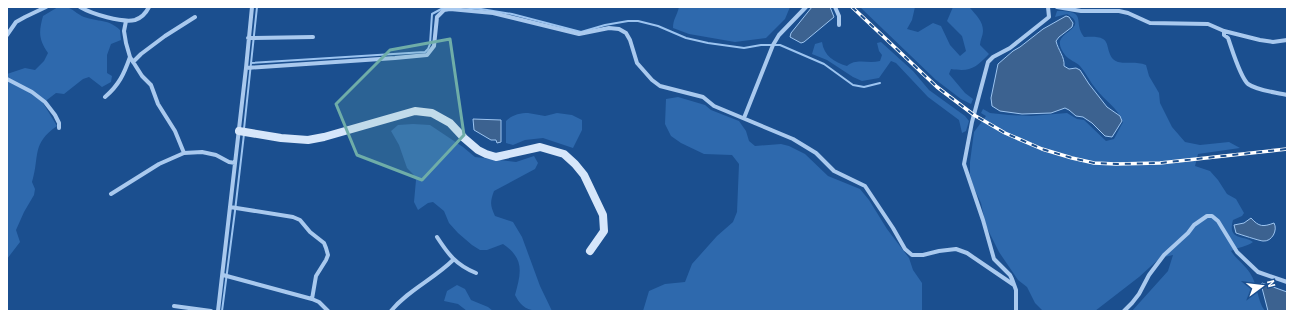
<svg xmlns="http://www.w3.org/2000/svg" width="1294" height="318" font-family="'Source Sans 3',sans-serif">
	<rect width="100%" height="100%" fill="#1b4f8f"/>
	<path fill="#2e69ad" d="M 58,7 C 75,7 71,11 84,17 C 98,22 109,19 120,30 L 121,40 L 111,44 L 107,55 L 107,73 L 112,76 L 111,82 L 102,87 L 89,77 L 83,79 L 64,94 L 56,93 L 43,103 L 57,126 C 31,144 40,156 32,182 L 35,189 L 34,195 L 24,212 L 16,230 L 20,242 L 7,259 L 7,74 L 25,68 L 35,70 L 44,61 L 48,53 C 38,39 39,31 43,16 Z
		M 679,7 L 790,7 L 785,19 L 766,38 L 735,42 L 689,34 L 673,28 C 673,19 677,16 679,7 Z
		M 860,7 L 915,7 L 912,20 L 907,29 L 918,32 L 933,23 L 941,26 L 950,45 L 960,56 L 966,51 L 962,36 L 947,21 L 953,7 L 970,8 C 976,15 983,21 983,31 C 983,36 980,40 980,45 L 989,54 C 975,68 971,72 951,69 L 949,74 L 965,93 L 973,99 L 971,104 L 961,99 L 936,80 Z
		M 1057,11 C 1089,11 1072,21 1084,37 C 1089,37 1098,36 1103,39 C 1110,42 1106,58 1118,62 C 1127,64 1136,61 1146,65 L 1149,76 L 1159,93 L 1160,103 L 1172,127 L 1185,142 L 1200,145 L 1229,142 L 1240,148 L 1198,154 L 1195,166 L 1210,171 L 1218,180 L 1227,194 L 1236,199 L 1244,213 L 1242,216 L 1233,220 C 1227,241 1244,235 1253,242 C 1246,247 1238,247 1231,251 C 1236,259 1245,265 1250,273 C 1258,285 1257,301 1265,311 L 1132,311 L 1168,271 L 1173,255 L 1160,258 L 1139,277 L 1095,311 L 1043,311 L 1035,303 L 1027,287 L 1018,280 L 999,252 L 986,226 L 981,203 L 974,188 L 970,175 L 970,162 L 974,132 L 986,116 L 981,113 L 983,109 L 990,113 L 1009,115 L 1031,116 L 1067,113 L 1077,119 L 1084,120 L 1106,141 L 1114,139 L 1123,122 C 1118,108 1105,101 1096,89 C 1090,82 1086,73 1080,66 C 1076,62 1069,60 1065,55 C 1062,51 1059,46 1060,41 C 1063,31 1088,26 1067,14 L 1055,17 Z
		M 822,42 C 824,56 834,62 847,66 C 856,58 868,64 880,61 L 882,55 L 879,51 L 877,43 L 881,42 L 913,71 L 929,90 L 965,116 L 969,121 L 966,131 L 962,133 L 959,120 L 928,97 L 896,63 L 891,61 L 879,78 L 862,81 L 853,77 L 827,60 L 812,54 L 815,44 Z
		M 678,97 L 705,105 L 711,110 L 739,121 L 746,131 L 749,141 L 755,146 L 781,144 L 789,146 L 805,154 L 828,176 L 860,189 L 869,200 L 887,229 L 909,258 L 913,270 L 922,283 L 922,311 L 643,311 L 649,291 L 665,284 L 685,282 L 692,264 L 717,236 L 733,222 L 737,212 L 739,164 L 732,155 L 704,154 L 681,143 L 671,136 L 665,124 L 666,99 Z
		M 528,113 L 545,116 L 557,113 L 572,115 L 582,120 L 582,130 L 573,148 L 543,138 L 525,140 L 513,145 L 506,143 L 506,121 C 512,115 520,113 528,113 Z
		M 413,124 L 430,125 L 463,147 L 475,157 L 516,162 L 534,156 L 538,163 L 535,169 L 494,191 C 490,202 490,205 495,216 L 513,222 L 522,237 L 540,286 L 552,311 C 535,311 524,313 515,295 C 521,273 525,259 503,244 L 487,250 L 480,250 L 472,245 L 458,233 L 449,223 L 444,211 L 433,202 L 428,203 L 418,210 L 414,202 L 416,180 L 413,174 L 407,168 L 399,145 L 391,131 L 398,125 Z
		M 457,285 L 465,289 L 471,300 L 488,307 L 493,311 L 467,311 L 458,304 L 444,301 L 447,291 Z"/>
	<path fill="#3c6290" stroke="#9cc4f0" d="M 812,7 L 830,7 L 834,17 L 804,42 L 801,43 L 790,37 L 791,33 Z
		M 1066,16 L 1069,17 L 1073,23 L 1072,27 L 1059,37 L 1056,41 C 1058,50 1065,57 1064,66 L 1069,69 L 1076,68 L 1080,70 L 1089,84 L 1107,107 L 1120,116 L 1122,121 L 1112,137 L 1105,136 L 1092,123 L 1083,117 L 1076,116 L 1069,110 L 1065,108 L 1051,113 L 1022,114 L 1000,111 L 992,106 L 991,98 L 998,64 L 1013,51 L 1020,47 L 1043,29 Z
		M 473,119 L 501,120 L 501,142 L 497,143 L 496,140 L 491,140 L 474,130 Z
		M 1251,218 C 1259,227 1263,227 1274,223 C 1278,230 1272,242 1263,241 C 1260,241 1239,234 1236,233 L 1234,225 L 1244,223 Z
		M 1262,283 L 1287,292 L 1287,311 L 1268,311 L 1261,284 Z"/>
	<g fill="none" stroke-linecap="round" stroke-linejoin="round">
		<path stroke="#9cc4f0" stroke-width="2" d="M 459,7 L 481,9 L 512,14 L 581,32 L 605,25 L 628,21 L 638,21 L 658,26 L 686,38 L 708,43 L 744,48 L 761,45 L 780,45 L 824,64 L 853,85 L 864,87 L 880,83
			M 251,63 L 425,52 L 428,49 L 430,44 L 432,14 L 445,7
			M 244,129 L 257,7
			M 222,311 L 235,211 L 244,134"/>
		<path stroke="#a9c9ee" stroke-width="4" d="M 80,7 C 92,14 122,23 135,20 C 141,18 146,13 149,7
			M 835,7 L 839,16 L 839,25
			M 1057,7 L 1081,11 L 1119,11 L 1128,13 L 1150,23 L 1208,24 L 1224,31 L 1260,40 L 1273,42 L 1287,40
			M 126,21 L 124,31 L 126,43 L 130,57 L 142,76 L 151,85 L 158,104 L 175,131 L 184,153
			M 1224,31 L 1224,35 L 1228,38 C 1232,49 1240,77 1248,84 C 1258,91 1275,92 1287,95
			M 7,35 L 16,22 L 25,17 L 46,7
			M 248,38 L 313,37
			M 133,62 L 141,54 L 165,36 L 195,17
			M 246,68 L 395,58 L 427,55 L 434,46 L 437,17 L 444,10 L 450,9 L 493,13 L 579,34 L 609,28 L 619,29 L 626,33 L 630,40 L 637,63 L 652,80 L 660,86 L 703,97 L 714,106 L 793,139 L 816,153 L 834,171 L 865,186 L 893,228 L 905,249 L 912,255 L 923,255 L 939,251 L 956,249 L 967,253 L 1014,285
			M 7,79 L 32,92 L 45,102 L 55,115 L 59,123 L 59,128
			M 105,97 C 119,85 124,74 130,57
			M 744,118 L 773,45 L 779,35 L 806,7
			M 111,194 L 159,164 L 184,153 L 202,152 L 216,155 L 229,162 L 235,163
			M 230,207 L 293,217 L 300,220 L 310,232 L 324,243 L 326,248 L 328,255 L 326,260 L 316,276 L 312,299
			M 437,237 C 448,254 456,265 476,273
			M 223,275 L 312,299 L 319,302 L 328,311
			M 174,306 L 211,311
			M 218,311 L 246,68 L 252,7
			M 391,311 C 408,290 434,279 453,260
			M 1016,311 L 1016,290 L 1012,279 L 1010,275 L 994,259 L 983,220 L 964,164 L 972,122 L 988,62 L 993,57 L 1010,48 L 1044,21 L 1049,17 L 1048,7
			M 1124,311 L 1132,303 L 1139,294 L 1149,275 L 1164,255 L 1188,233 L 1194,225 L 1207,216 L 1212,216 L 1218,221 L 1237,252 L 1258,272 L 1287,282"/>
		<path stroke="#d6e6fa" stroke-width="8" d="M 239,131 L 281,138 L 308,140 L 324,137 L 415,111 L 432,113 L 450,123 L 464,138 L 478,150 L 486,154 L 496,157 L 540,147 L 564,154 L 575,164 L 584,175 L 603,215 L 604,231 L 590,251"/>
		<defs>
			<path id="rail" d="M 852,7 L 937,87 L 974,115 L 1005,133 L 1042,149 L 1072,158 L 1094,163 L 1116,164 L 1160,163 L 1287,149"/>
		</defs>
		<use href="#rail" stroke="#fff" stroke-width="3.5"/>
		<use href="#rail" stroke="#1b4f8f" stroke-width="2" stroke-dasharray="6" stroke-linecap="butt"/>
	</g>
	<path fill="#6fada8" fill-opacity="0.2" stroke="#6fada8" stroke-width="3" stroke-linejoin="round" d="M 450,39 L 464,135 L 422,180 L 357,155 L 336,104 L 390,50 Z"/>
	<rect width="1294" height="318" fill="none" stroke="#ffffff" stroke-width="16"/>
	<g transform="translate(1262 286) rotate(75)" stroke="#1b4f8f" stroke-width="3" paint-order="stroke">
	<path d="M0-3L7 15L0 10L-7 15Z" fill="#ffffff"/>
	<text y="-6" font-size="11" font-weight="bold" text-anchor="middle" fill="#ffffff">N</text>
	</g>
</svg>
